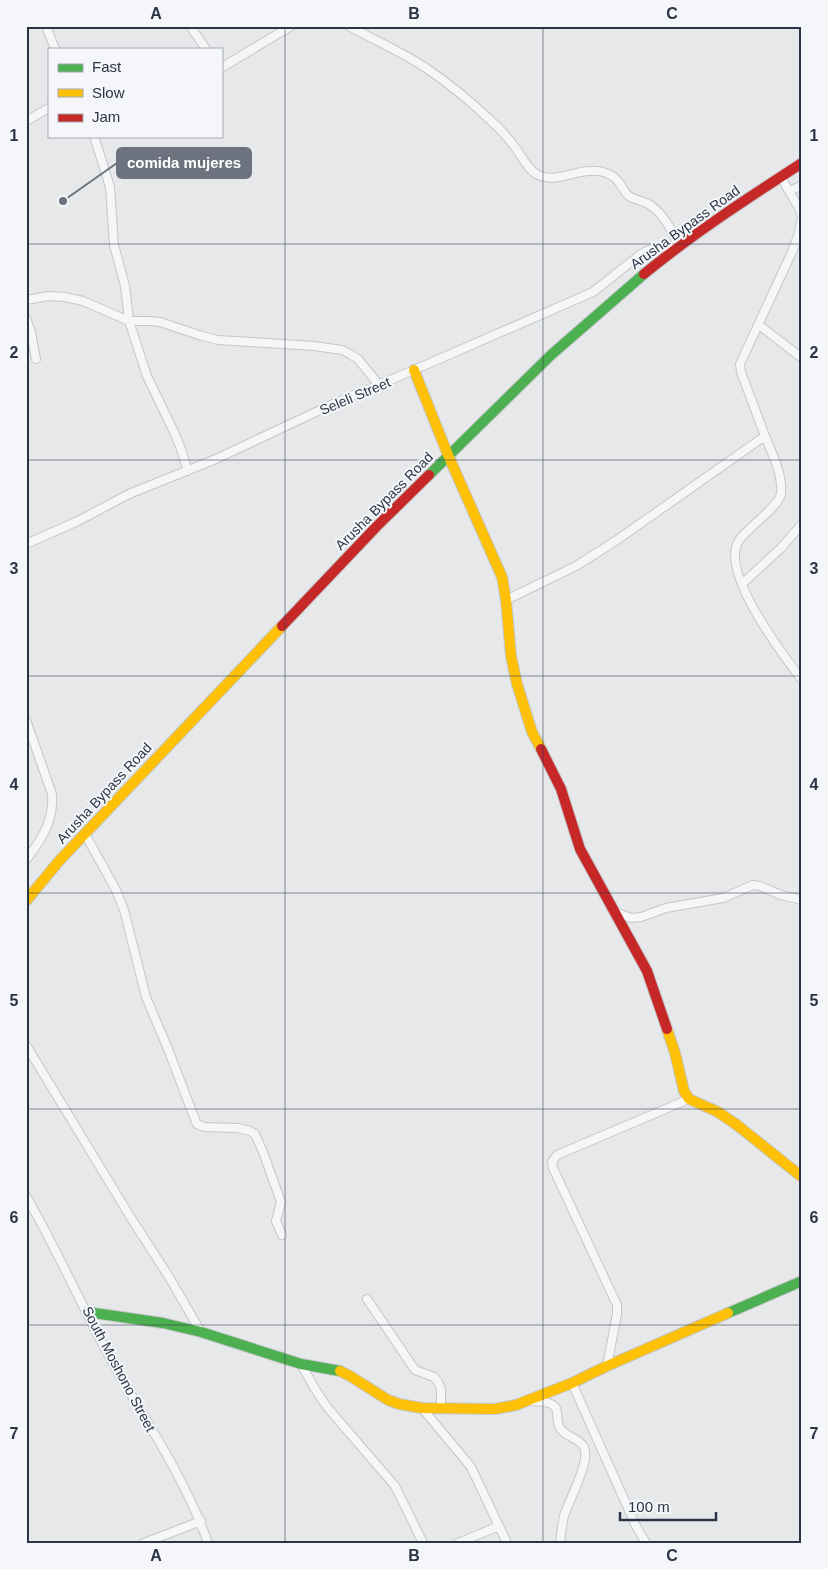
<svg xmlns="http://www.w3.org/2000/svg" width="828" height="1569" font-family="Helvetica,sans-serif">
	<rect width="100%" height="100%" fill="#e6e8ea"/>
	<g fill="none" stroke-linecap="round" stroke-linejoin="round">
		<defs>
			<path id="street" d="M 46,26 L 55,49
				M 190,26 L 206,49
				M 349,26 C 374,40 402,52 426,68 C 448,83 469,100 488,118 C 498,127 507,136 514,146 C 522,156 527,169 538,175 C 555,183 573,171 590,171 C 602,170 614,174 620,184 C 623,188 625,193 629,196 C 635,200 644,201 650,205 C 664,214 672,231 678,245
				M 221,68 L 291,26
				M 26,121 L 49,108
				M 94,136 L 110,187 L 114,245 L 125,286 L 129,321 L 147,376 L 174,432 L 181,449 L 188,471
				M 780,176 L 799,208 L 802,216
				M 790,191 L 802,185
				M 802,217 L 798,236 L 792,252 L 740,364 L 741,372 C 749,393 757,415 765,436 C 772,454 783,474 781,494 C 779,506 748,528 740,539 C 717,569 783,655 802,680
				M 26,300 L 49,296 L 65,297 L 83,301 L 129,321 L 150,321 L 160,322 L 202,336 L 218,340 L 314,346 L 342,350 L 350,354 L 358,359 L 379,385
				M 26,318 L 31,332 L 36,359
				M 759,325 L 802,358
				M 26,544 L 78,521 L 129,494 L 216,459 L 335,403 L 414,370 L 593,292 L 641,254 L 654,248 L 678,245
				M 742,584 L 781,548 L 802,524
				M 506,600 L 576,566 L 617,540 L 765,436
				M 26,720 L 52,794 C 54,821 42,839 26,860
				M 85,834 L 116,890 L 124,910 L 146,997 L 168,1049 L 196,1122 L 197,1124 L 204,1127 L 238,1128 L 250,1131 L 255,1134 L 263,1152 L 281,1202 L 276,1221 L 282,1235
				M 615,912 L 631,918 L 641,917 L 666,908 L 723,898 L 753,885 L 760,886 L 781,895 L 802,900
				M 26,1045 L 131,1218 L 169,1277 L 201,1332
				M 26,1196 C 58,1251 83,1310 114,1365 C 147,1423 186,1480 208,1543
				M 367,1299 L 415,1370 L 434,1377 L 438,1382 L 441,1389 L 441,1408
				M 301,1364 L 315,1389 L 327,1407 L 395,1486 L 423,1543
				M 607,1366 L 617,1314 L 617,1305 L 553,1168 L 552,1162 L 557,1155 L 689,1099
				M 572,1383 L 636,1526 L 646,1543
				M 529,1401 C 538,1402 557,1400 557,1413 C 558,1419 557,1423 560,1428 C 565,1437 578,1437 584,1447 C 591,1461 569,1500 564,1516 C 562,1525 561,1534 560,1543
				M 422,1408 L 471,1467 L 507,1543
				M 144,1543 L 201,1521
				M 458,1543 L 499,1526"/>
			<path id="fast" d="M 429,475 L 551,355 L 644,274
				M 87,1312 L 163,1323 L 201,1332 L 301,1364 L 340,1371
				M 728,1313 L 802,1281"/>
			<path id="slow" d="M 414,370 L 448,455 L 502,577 L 506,600 L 511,656 L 517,684 L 532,732 L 541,749
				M 26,901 L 59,861 L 282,626
				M 667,1029 L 675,1053 L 684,1091 L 689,1099 L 718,1112 L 737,1125 L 802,1177
				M 340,1371 L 350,1376 L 388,1400 L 399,1404 L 422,1408 L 495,1409 L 516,1405 L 572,1383 L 607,1366 L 728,1313"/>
			<path id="jam" d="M 644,274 C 694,233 748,198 802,163
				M 282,626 L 377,526 L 429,475
				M 541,749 L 561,789 L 580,849 L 647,971 L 667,1029"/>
		</defs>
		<use href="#street" stroke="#c4c6c8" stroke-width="10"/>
		<use href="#fast" stroke="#c4c6c8" stroke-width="12"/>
		<use href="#slow" stroke="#c4c6c8" stroke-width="12"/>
		<use href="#jam" stroke="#c4c6c8" stroke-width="12"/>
		<use href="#street" stroke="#f5f6f7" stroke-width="8"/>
		<use href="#fast" stroke="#4caf50" stroke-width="10"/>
		<use href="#slow" stroke="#ffc107" stroke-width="10"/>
		<use href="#jam" stroke="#c62828" stroke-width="10"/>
	</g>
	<path fill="none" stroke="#2b3445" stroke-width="1" stroke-opacity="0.55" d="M 285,26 L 285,1543M 543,26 L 543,1543M 26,244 L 802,244M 26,460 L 802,460M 26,676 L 802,676M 26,893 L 802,893M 26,1109 L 802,1109M 26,1325 L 802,1325"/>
	<g text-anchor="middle" stroke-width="4" stroke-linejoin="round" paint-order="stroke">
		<g font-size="14" fill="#2b3445" stroke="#f4f6f9">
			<text transform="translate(685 227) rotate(-36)" y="5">Arusha Bypass Road</text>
			<text transform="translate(355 396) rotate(-23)" y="5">Seleli Street</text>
			<text transform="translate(384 501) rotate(-45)" y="5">Arusha Bypass Road</text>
			<text transform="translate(104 793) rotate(-47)" y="5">Arusha Bypass Road</text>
			<text transform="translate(119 1369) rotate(62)" y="5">South Moshono Street</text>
		</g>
	</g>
	<path fill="none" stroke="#6c737f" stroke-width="2" d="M63 201L117 163"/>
	<circle fill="#6c737f" stroke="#f4f6f9" stroke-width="2" cx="63" cy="201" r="5"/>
	<rect fill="#6c737f" stroke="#6c737f" stroke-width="2" x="117" y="148" width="134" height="30" rx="5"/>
	<g font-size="15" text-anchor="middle" font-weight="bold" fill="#fff">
		<text x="184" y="168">comida mujeres</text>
	</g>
	<rect width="828" height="1569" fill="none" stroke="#f4f6f9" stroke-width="55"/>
	<rect x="48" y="48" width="175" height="90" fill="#f4f6f9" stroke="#a4a8b1"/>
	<rect x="58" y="64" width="25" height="8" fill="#4caf50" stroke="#a4a8b1"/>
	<text x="92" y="72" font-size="15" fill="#2b3445">Fast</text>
	<rect x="58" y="89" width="25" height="8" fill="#ffc107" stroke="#a4a8b1"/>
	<text x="92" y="98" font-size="15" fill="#2b3445">Slow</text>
	<rect x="58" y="114" width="25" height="8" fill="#c62828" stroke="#a4a8b1"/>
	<text x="92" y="122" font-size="15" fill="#2b3445">Jam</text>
	<path d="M620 1512v8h96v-8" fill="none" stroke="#2b3445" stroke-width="2.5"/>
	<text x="628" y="1512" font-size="15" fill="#2b3445" stroke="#f4f6f9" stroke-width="4" paint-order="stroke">100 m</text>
	<rect x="28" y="28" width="772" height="1514" fill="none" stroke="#2b3445" stroke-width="2"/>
	<g font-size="16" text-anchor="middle" font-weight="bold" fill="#2b3445">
		<text x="156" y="19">A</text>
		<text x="414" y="19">B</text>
		<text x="672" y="19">C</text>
		<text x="14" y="141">1</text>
		<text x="814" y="141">1</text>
		<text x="14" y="358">2</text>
		<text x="814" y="358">2</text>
		<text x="14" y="574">3</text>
		<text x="814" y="574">3</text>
		<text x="14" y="790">4</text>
		<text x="814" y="790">4</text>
		<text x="14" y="1006">5</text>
		<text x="814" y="1006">5</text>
		<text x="14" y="1223">6</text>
		<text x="814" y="1223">6</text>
		<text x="14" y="1439">7</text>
		<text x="814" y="1439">7</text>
		<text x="156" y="1561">A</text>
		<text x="414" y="1561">B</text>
		<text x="672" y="1561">C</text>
	</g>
</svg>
